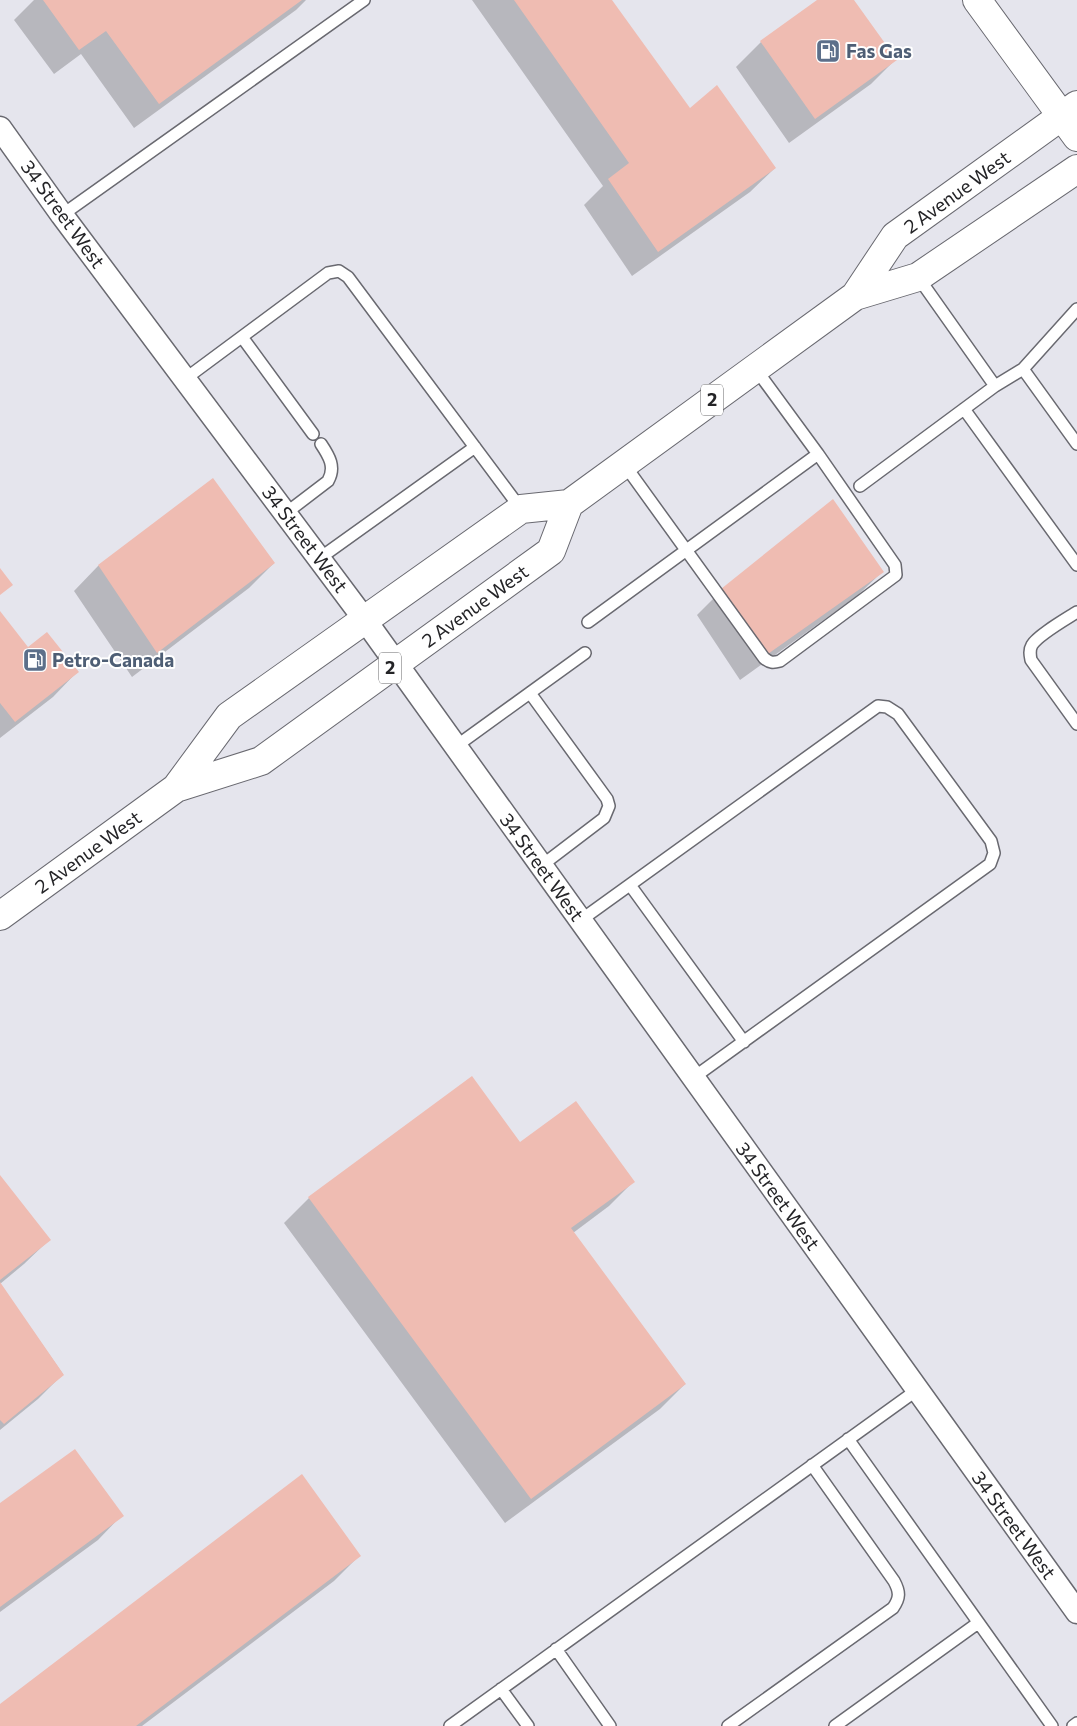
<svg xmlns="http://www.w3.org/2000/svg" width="1077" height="1726" font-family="Commissioner,sans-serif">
	<rect width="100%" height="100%" fill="#e5e5ed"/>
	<path fill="#0003" d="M 34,0 L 306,0 L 296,10 L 134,128 L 81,54 L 54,74 L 14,20 Z
		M 472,0 L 611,0 L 689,109 L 775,168 L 750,192 L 632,276 L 584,205 L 603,186 Z
		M 820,0 L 853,0 L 895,60 L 871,84 L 789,143 L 736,67 L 761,42 Z
		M 213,480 L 274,563 L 249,588 L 132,677 L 74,591 L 98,566 Z
		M 882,572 L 857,596 L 740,680 L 697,615 L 722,590 Z
		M 0,613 L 27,649 L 77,672 L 53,697 L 0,738 Z
		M 0,1177 L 49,1240 L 24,1264 L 0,1284 Z
		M 633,1182 L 609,1206 L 573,1233 L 685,1384 L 660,1409 L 505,1523 L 284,1223 L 309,1198 Z
		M 0,1284 L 63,1374 L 38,1399 L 0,1430 Z
		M 0,1505 L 122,1515 L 98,1540 L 0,1612 Z
		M 359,1556 L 334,1581 L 142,1726 L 0,1726 L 0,1706 Z"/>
	<path fill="#efbcb2" d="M 43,0 L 302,0 L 159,104 L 106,31 L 79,50 Z
		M 514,0 L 612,0 L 690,108 L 717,85 L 776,168 L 658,252 L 608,179 L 629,163 Z
		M 817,0 L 854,0 L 897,60 L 815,119 L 760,41 Z
		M 213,478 L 275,563 L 157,653 L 98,565 Z
		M 833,499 L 884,572 L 765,656 L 721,589 Z
		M 0,568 L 13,585 L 0,595 Z
		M 0,611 L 28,647 L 47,632 L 79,672 L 15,722 L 0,703 Z
		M 472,1076 L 520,1142 L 576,1101 L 635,1182 L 571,1228 L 686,1384 L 531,1499 L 308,1197 Z
		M 0,1175 L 51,1240 L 0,1280 Z
		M 0,1282 L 64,1375 L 4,1424 L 0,1420 Z
		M 75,1449 L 124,1516 L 0,1607 L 0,1503 Z
		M 302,1474 L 361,1556 L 136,1726 L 0,1726 L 0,1704 Z"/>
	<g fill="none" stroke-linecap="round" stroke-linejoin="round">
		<defs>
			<path id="service" d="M 62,215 L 364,0
				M 242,337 L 313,434
				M 1023,369 L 1077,309
				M 185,379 L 328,273 L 339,271 L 348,277 L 521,509
				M 995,386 L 1023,369 L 1077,444
				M 964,409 L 1077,565
				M 624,464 L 764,658 C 770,663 773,663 780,661 L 896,575 L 895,565 L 818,454
				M 860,486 L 995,386 L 918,277
				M 286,513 L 328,481 C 336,467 329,456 321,444
				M 320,558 L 475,447
				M 1077,612 C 1066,619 1038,635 1032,645 C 1029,650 1030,655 1031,660 L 1077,724
				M 588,622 L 818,454 L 755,368
				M 530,693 L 607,799 L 609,806 L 604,818 L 541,866
				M 455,747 L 585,653
				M 630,885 L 744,1042
				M 581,920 L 878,706 L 887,707 L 898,714 L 991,841 L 994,853 L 990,864 L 693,1078
				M 848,1439 L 1052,1726
				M 556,1649 L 610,1726
				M 501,1689 L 528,1726
				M 450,1726 L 917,1390
				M 728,1726 L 893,1608 C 900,1598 900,1592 894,1581 L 812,1465
				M 835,1726 L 978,1623
				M 1073,1726 L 1077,1723"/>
			<path id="minor" d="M 0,128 L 62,215 L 365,620 L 1077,1612"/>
			<path id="tertiary" d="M 977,0 L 1077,137"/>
			<path id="trunk" d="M 855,296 L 895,236 L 1077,105
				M 176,788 L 261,761 L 551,551 L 569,504
				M 0,916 L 176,788 L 229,716 L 521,509 L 569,504 L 855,296 L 918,277 L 1077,169"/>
		</defs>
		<use href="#service" stroke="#696970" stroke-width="14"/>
		<use href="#minor" stroke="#696970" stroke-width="25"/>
		<use href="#tertiary" stroke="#696970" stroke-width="30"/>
		<use href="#trunk" stroke="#696970" stroke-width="30"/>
		<use href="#service" stroke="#fff" stroke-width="11"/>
		<use href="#minor" stroke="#fff" stroke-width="22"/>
		<use href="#tertiary" stroke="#fff" stroke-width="28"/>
		<use href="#trunk" stroke="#fff" stroke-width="28"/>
	</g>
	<defs>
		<symbol id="fuel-square" viewBox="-11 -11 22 22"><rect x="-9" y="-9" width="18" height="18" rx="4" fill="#5c6f8a" stroke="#fff"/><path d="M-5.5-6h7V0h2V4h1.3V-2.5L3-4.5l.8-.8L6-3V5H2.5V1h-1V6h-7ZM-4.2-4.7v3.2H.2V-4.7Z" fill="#fff"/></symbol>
	</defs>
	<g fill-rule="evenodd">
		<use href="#fuel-square" x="814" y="37" width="28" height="28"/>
		<use href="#fuel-square" x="21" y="646" width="28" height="28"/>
	</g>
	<g text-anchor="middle" stroke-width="4" stroke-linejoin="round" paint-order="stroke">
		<g fill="#fff" stroke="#666668" stroke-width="1">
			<rect x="701" y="384.5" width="22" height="31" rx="4"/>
			<rect x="379" y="652.5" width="22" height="31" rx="4"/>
		</g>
		<g font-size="18" font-weight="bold" fill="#242427">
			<text x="712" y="406">2</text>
			<text x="390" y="674">2</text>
		</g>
		<g font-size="19" font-weight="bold" fill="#4e5e75" stroke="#fff" text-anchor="start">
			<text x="846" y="58">Fas Gas</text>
			<text x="52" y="667">Petro-Canada</text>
		</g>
		<g font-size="19" fill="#242427" stroke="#fff">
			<text transform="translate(957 192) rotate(-36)" y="7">2 Avenue West</text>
			<text transform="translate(63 214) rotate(54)" y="7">34 Street West</text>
			<text transform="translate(305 539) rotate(53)" y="7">34 Street West</text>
			<text transform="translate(475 606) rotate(-36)" y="7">2 Avenue West</text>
			<text transform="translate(88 852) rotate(-36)" y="7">2 Avenue West</text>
			<text transform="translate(542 867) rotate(54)" y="7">34 Street West</text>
			<text transform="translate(778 1196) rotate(54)" y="7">34 Street West</text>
			<text transform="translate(1014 1525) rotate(54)" y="7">34 Street West</text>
		</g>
	</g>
</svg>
